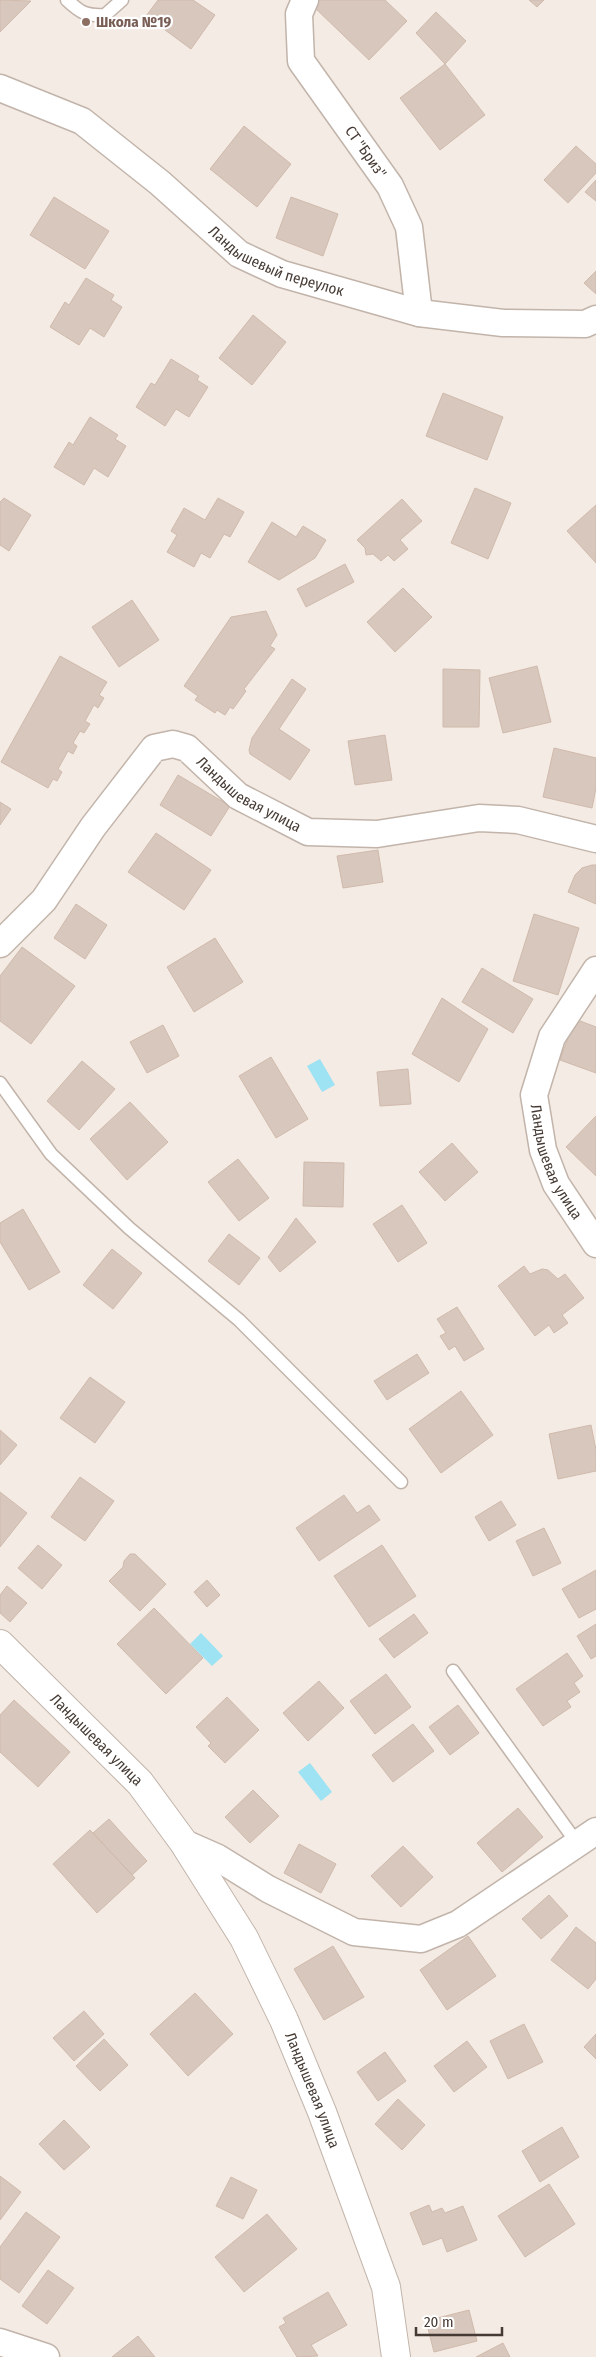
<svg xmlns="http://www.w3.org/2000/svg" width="596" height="2357" font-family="'Fira Sans Condensed',sans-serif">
	<rect width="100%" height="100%" fill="#f3ebe4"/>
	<path fill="#9de3f3" d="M 320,1059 L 335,1085 L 322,1092 L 307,1066 Z
		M 201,1633 L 223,1656 L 212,1666 L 190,1644 Z
		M 310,1763 L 332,1792 L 321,1801 L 298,1772 Z"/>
	<path fill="#d8c7bc" stroke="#d0baac" d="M 0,0 L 31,1 L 0,32 Z
		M 158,0 L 193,0 L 215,15 L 191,49 L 146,16 Z
		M 319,0 L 385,0 L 407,21 L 369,60 L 313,6 Z
		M 529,0 L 544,0 L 537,7 Z
		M 436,12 L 466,41 L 445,64 L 416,33 Z
		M 445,64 L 485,115 L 440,150 L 400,98 Z
		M 244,126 L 291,164 L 257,207 L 210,169 Z
		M 576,146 L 596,164 L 596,173 L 568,203 L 544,180 Z
		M 596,180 L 596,201 L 585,192 Z
		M 54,197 L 109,231 L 85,269 L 30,235 Z
		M 291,197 L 338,214 L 323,256 L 276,238 Z
		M 596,271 L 596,294 L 584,283 Z
		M 86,278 L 114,295 L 111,300 L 122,307 L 104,337 L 90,328 L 79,345 L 50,327 L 65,302 L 69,305 Z
		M 253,315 L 286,342 L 252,385 L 219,358 Z
		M 171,359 L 199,376 L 197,380 L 208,387 L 189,417 L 176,409 L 165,426 L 136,407 L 151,383 L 155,385 Z
		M 443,393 L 503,417 L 487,460 L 426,436 Z
		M 90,417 L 118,435 L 115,439 L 126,446 L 108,477 L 94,468 L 84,485 L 54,467 L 69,442 L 73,445 Z
		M 475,488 L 511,503 L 488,559 L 451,543 Z
		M 4,498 L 31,515 L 9,551 L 0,545 L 0,502 Z
		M 218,498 L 244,512 L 230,537 L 224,534 L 210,558 L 201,553 L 194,567 L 167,552 L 177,535 L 171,531 L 184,508 L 205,520 Z
		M 402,499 L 422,521 L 400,540 L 408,549 L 394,561 L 388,555 L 381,561 L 373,554 L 366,555 L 365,548 L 357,540 Z
		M 596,505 L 596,563 L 567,531 Z
		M 272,522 L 296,537 L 303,526 L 326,540 L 315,558 L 279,580 L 248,562 Z
		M 345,564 L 354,582 L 306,607 L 297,589 Z
		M 403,588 L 432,617 L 395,652 L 367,622 Z
		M 132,600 L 159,640 L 119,667 L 92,627 Z
		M 266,611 L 277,635 L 270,646 L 275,649 L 244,689 L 246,691 L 233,709 L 230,707 L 225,715 L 217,710 L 215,713 L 195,700 L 198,696 L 184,686 L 231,617 Z
		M 60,656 L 107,682 L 99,695 L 104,698 L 98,708 L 94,705 L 85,721 L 90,724 L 84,733 L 80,731 L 73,743 L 77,746 L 73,754 L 68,751 L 58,769 L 62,772 L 57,781 L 53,779 L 48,788 L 1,762 Z
		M 537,666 L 551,722 L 503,733 L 489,678 Z
		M 443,669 L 480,670 L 479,727 L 443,727 Z
		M 292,679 L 306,689 L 279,729 L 310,750 L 290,780 L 250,754 L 249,750 L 252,738 Z
		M 385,735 L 392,780 L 355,785 L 348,741 Z
		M 554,748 L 596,758 L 596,788 L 592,808 L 543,797 Z
		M 178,775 L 230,806 L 211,836 L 160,805 Z
		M 0,802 L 11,809 L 0,825 Z
		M 156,833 L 211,870 L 184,910 L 128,872 Z
		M 378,850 L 383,882 L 343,888 L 337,856 Z
		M 592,865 L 596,865 L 596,904 L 568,892 L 575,875 L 582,868 Z
		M 76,904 L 107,925 L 85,959 L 54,938 Z
		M 534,914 L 579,928 L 558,995 L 513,981 Z
		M 215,938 L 243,982 L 194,1012 L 167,967 Z
		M 22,947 L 75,986 L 31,1044 L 0,1021 L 0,976 Z
		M 482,968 L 533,999 L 513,1033 L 462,1002 Z
		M 442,998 L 488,1029 L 459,1082 L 412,1054 Z
		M 575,1019 L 596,1027 L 596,1073 L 560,1060 Z
		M 163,1025 L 179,1056 L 147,1073 L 130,1042 Z
		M 271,1057 L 308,1119 L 276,1138 L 239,1076 Z
		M 82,1061 L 115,1089 L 79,1130 L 47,1101 Z
		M 408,1069 L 411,1104 L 380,1106 L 377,1072 Z
		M 130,1102 L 168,1142 L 127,1180 L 90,1139 Z
		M 596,1116 L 596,1176 L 566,1147 Z
		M 452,1143 L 478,1172 L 445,1201 L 419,1172 Z
		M 238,1159 L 269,1198 L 239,1221 L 208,1182 Z
		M 304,1162 L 344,1163 L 343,1207 L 303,1206 Z
		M 402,1205 L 427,1243 L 398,1262 L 373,1224 Z
		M 23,1209 L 60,1272 L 29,1290 L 0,1242 L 0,1223 Z
		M 296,1218 L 316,1242 L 280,1272 L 268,1257 Z
		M 229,1234 L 260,1258 L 239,1285 L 208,1261 Z
		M 112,1249 L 142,1273 L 113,1309 L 83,1285 Z
		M 524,1266 L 530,1274 L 542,1269 L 548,1270 L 558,1279 L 565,1274 L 584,1298 L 562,1315 L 568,1323 L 554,1333 L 549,1325 L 535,1336 L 498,1286 Z
		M 457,1307 L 484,1349 L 464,1361 L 455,1346 L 449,1350 L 440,1336 L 446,1333 L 437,1319 Z
		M 417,1354 L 429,1373 L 387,1400 L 374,1381 Z
		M 90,1377 L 125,1402 L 95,1443 L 60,1418 Z
		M 461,1391 L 493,1435 L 441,1473 L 409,1429 Z
		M 591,1425 L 596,1450 L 596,1471 L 558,1479 L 549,1434 Z
		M 0,1430 L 17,1445 L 0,1465 Z
		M 80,1477 L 114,1501 L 85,1541 L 51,1517 Z
		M 0,1492 L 27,1513 L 0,1547 Z
		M 344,1495 L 357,1513 L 369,1505 L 380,1520 L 319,1561 L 296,1528 Z
		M 501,1501 L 516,1525 L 489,1541 L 475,1517 Z
		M 544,1528 L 561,1563 L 533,1576 L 516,1541 Z
		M 38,1545 L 62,1565 L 42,1589 L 18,1568 Z
		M 382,1545 L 416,1596 L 369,1627 L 334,1576 Z
		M 130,1554 L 135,1554 L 166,1584 L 140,1611 L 109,1581 L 123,1567 L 124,1561 Z
		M 596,1570 L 596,1609 L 579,1618 L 562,1589 Z
		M 207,1580 L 220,1595 L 207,1607 L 194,1592 Z
		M 7,1586 L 27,1603 L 10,1622 L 0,1613 L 0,1595 Z
		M 154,1608 L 203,1658 L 166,1694 L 117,1644 Z
		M 414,1614 L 428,1633 L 394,1658 L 379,1639 Z
		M 596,1624 L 596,1656 L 591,1659 L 577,1636 Z
		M 567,1653 L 583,1676 L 574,1683 L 580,1692 L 567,1701 L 571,1707 L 543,1726 L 516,1689 Z
		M 386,1674 L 411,1707 L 375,1734 L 350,1701 Z
		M 319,1681 L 344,1708 L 308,1741 L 283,1713 Z
		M 227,1697 L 259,1730 L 225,1763 L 208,1746 L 211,1743 L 196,1727 Z
		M 14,1700 L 70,1752 L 38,1787 L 0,1752 L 0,1715 Z
		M 458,1705 L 479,1733 L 450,1755 L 429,1727 Z
		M 413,1724 L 434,1751 L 393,1782 L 372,1755 Z
		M 253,1790 L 279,1816 L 250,1843 L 225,1817 Z
		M 518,1808 L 543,1837 L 502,1872 L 477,1843 Z
		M 109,1819 L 147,1861 L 132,1875 L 93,1833 Z
		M 90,1830 L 135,1878 L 97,1913 L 53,1864 Z
		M 299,1844 L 336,1864 L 321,1893 L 284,1873 Z
		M 403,1846 L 433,1877 L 401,1907 L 371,1876 Z
		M 549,1895 L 568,1916 L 541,1939 L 522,1919 Z
		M 576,1927 L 596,1943 L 596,1979 L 588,1989 L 551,1960 Z
		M 468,1936 L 496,1976 L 447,2010 L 420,1970 Z
		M 333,1946 L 364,1997 L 324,2020 L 294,1969 Z
		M 195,1993 L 233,2034 L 188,2076 L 150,2034 Z
		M 84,2011 L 104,2034 L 74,2061 L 53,2038 Z
		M 524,2024 L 543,2062 L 508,2079 L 490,2041 Z
		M 596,2034 L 596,2059 L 584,2047 Z
		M 104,2039 L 128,2065 L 100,2091 L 76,2066 Z
		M 467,2041 L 487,2067 L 454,2092 L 434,2066 Z
		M 385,2052 L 406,2081 L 378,2101 L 357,2072 Z
		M 398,2099 L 425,2125 L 402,2150 L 375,2124 Z
		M 64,2120 L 90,2147 L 64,2170 L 39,2144 Z
		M 562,2127 L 579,2157 L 540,2182 L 522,2151 Z
		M 0,2176 L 21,2192 L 0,2220 Z
		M 231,2177 L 257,2190 L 243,2219 L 216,2206 Z
		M 549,2184 L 575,2224 L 525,2257 L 498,2216 Z
		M 429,2205 L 432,2212 L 442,2208 L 445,2213 L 463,2206 L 477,2240 L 447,2252 L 442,2238 L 423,2245 L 410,2213 Z
		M 26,2212 L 60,2237 L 19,2293 L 0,2279 L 0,2247 Z
		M 267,2214 L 297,2249 L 244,2292 L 215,2257 Z
		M 48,2270 L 74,2288 L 47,2324 L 22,2306 Z
		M 328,2292 L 347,2325 L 311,2345 L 318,2356 L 297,2357 L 279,2327 L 286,2323 L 283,2318 Z
		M 469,2310 L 477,2341 L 434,2352 L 426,2321 Z
		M 138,2336 L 155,2357 L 112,2357 Z
		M 503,2343 L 510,2357 L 476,2357 Z"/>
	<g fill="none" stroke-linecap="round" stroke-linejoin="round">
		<defs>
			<path id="service" d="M 67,0 C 81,13 86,16 105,15 L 122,0
				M 0,1083 L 51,1154 L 129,1228 L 239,1320 L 401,1482
				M 453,1671 L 577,1843"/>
			<g id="minor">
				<path id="s1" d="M 305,0 L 299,14 L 301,61 L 390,186 L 409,227 L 419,313"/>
				<path id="s2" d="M 0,88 L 82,121 L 160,183 L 239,254 L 282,274 L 419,313 L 503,323 L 585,324 L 596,319"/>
				<path id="s3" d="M 0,944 L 44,900 L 93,827 L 154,748 L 173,744 L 187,748 L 238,796 L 308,832 L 377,834 L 479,818 L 518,820 L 596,839"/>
				<path id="s4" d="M 596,970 L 552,1037 L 534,1095 L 543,1150 L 556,1184 L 596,1244"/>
				<path d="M 184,1843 L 218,1858 L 268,1889 L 354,1932 L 421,1939 L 458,1924 L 596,1831"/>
				<path d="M 0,2342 L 46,2357"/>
			</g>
			<g id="tertiary">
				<path id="s5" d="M 0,1644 L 140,1783 L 184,1843 L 244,1938 L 284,2020 L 322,2112 L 386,2287 L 396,2357"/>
			</g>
		</defs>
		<use href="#service" stroke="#c2b4aa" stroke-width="15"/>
		<use href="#minor" stroke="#c2b4aa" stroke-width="29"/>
		<use href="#tertiary" stroke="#c2b4aa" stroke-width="30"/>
		<use href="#service" stroke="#fff" stroke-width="12"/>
		<use href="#minor" stroke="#fff" stroke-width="26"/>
		<use href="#tertiary" stroke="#fff" stroke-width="28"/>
	</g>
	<circle fill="#8d6e63" stroke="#fff" stroke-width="2" cx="86" cy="22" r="5"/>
	<g text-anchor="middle" stroke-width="4.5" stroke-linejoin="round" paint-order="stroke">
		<g font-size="15" font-weight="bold" fill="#785e54" stroke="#fff" text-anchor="start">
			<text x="96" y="27">Школа №19</text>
		</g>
		<g font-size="15" fill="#463b34" stroke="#fff">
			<text dy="5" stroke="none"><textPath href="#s1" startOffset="174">СТ "Бриз"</textPath></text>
			<text dy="5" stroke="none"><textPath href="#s2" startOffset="331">Ландышевый переулок</textPath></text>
			<text dy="5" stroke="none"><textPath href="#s3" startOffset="362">Ландышевая улица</textPath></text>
			<text dy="5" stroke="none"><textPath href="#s4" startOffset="212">Ландышевая улица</textPath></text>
			<text dy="5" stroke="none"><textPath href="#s5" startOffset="136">Ландышевая улица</textPath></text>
			<text dy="5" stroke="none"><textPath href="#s5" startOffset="551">Ландышевая улица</textPath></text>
		</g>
	</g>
	<path d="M416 2327v8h86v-8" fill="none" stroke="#463b34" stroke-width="2.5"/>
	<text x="424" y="2327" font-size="15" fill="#463b34" stroke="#ffffff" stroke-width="4" paint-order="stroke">20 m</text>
</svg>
